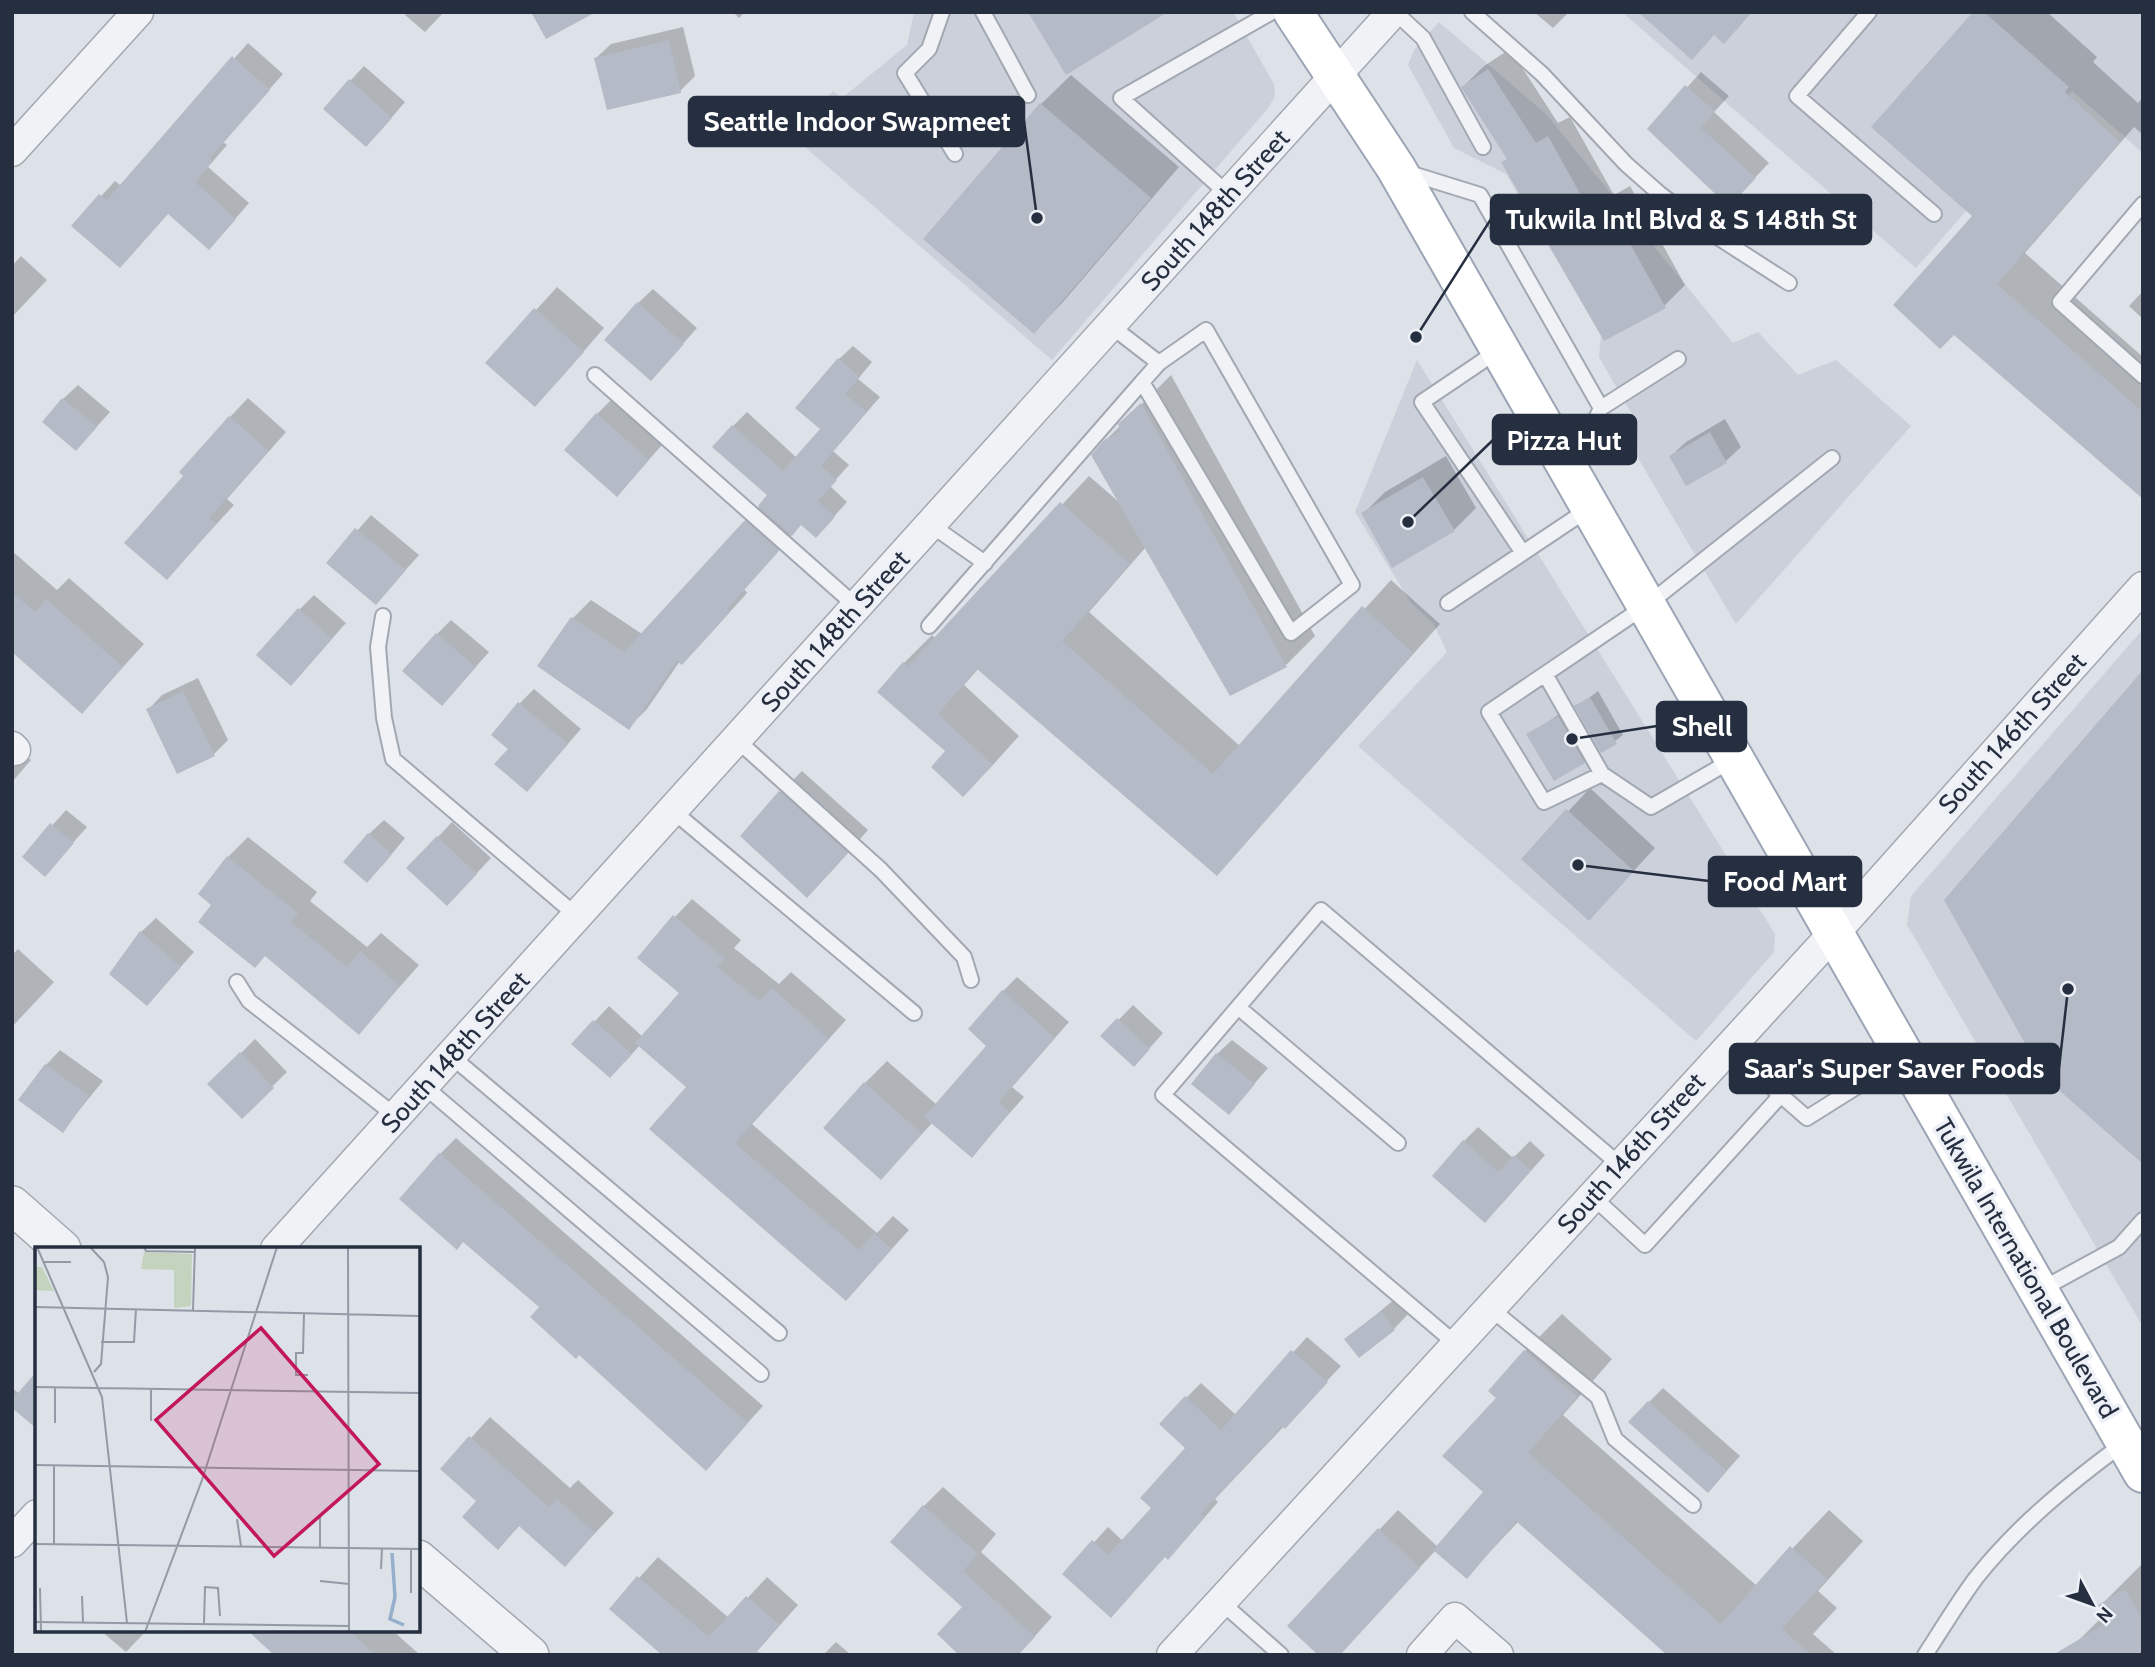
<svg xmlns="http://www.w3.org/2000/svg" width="2155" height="1667" font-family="Cabin,sans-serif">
	<rect width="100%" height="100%" fill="#dde1e8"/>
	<path fill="#cbd0db" d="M 914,12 L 1233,12 L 1274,84 L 1275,96 L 1269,107 L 1052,360 L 792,136 L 833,91 L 842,98 L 907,45 Z
		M 1622,12 L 2143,12 L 2143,153 L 2072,91 L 1916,268 Z
		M 1439,22 L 1546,114 L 1733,343 L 1758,332 L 1798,375 L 1836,360 L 1911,426 L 1736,624 L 1639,460 L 1637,423 L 1599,357 L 1601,335 L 1506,174 L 1454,148 L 1408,65 L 1414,50 Z
		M 1417,360 L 1775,934 L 1774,952 L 1696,1041 L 1358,746 L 1447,652 L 1433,623 L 1411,603 L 1355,512 Z
		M 2143,629 L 2143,1327 L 1907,925 L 1911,896 Z"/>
	<path fill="#0003" d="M 407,12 L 444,12 L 425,32 L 405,15 Z
		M 733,12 L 745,12 L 739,18 Z
		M 1534,12 L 1569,12 L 1553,28 Z
		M 1975,12 L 2047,12 L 2097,57 L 2093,62 L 2138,103 L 2143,97 L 2143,135 L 2134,127 L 2025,253 L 2143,357 L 2143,490 L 1954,333 L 1974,215 Z
		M 683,27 L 695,76 L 680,91 L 596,58 L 611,44 Z
		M 248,43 L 283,74 L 223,142 L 227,145 L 208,167 L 249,203 L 223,233 L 169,212 L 74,226 L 115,181 L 121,186 Z
		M 1510,49 L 1558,123 L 1570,117 L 1614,195 L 1630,186 L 1685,285 L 1664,306 L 1503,163 L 1508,158 L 1463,87 L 1484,66 Z
		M 364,66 L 405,102 L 381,130 L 350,81 Z
		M 1701,72 L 1729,96 L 1714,112 L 1769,163 L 1743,190 L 1649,129 Z
		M 1071,75 L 1179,167 L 1063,302 L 1034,332 L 926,239 L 1041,104 Z
		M 21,256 L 47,280 L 12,317 L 12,266 Z
		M 557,287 L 604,328 L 557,382 L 488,363 Z
		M 653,289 L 697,328 L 665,364 L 638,303 Z
		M 2143,291 L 2143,319 L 2129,306 Z
		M 853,346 L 872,362 L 858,379 L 880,397 L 833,451 L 849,465 L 830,486 L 847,502 L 829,522 L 802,523 L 744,589 L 747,593 L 700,645 L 680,661 L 647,709 L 629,727 L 540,666 L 573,618 L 591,600 L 642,634 L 770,495 L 733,426 L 747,412 L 797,458 L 822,429 L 839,359 Z
		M 1171,375 L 1315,636 L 1286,665 L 1146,547 L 1089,612 L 1240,746 L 1391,580 L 1440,624 L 1217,874 L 979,668 L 964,685 L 1019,736 L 991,767 L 947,751 L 904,663 L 932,635 L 936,639 L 1089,476 L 1119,502 L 1105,441 Z
		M 78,385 L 110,412 L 90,434 L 63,399 Z
		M 248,398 L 286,432 L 227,499 L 234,505 L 167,578 L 186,476 L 230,417 Z
		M 611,400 L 662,445 L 631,480 L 597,414 Z
		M 1725,419 L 1741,447 L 1726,461 L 1687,484 L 1671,456 L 1686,442 Z
		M 1446,456 L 1476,508 L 1454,530 L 1363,514 L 1385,492 Z
		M 371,515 L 419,555 L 376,603 L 329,563 Z
		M 12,551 L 57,590 L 69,578 L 144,644 L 82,712 L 12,650 Z
		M 314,595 L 346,623 L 305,669 L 299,610 Z
		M 451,620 L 489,652 L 456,689 L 437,634 Z
		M 198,678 L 228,740 L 214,754 L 148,710 L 162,695 Z
		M 534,689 L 581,729 L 527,790 L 510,749 L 519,704 Z
		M 1598,691 L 1623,735 L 1602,751 L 1577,707 Z
		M 1565,710 L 1590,755 L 1584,762 L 1529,735 Z
		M 12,744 L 31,760 L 12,782 Z
		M 802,771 L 868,830 L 829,874 L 780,793 Z
		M 1590,788 L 1655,848 L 1589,919 L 1524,859 Z
		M 66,810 L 87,827 L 45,874 L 24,857 Z
		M 384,820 L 405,838 L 382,866 L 369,834 Z
		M 452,822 L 491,858 L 462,889 L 409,868 Z
		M 248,837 L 317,892 L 310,901 L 367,947 L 381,933 L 419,965 L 359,1033 L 228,857 Z
		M 692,899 L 741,940 L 734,948 L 779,984 L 791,972 L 846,1020 L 752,1124 L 877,1233 L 893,1216 L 909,1230 L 846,1299 L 688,1087 L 640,1045 L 625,1062 L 574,1044 L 609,1006 L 643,1037 L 681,993 L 675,917 Z
		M 156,918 L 194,952 L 161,989 L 141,932 Z
		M 18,949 L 54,982 L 12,1027 L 12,955 Z
		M 1017,977 L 1069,1022 L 1012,1087 L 1024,1097 L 972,1155 L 933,1122 L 881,1178 L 865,1083 L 887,1061 L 937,1105 L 988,1045 L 1003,991 Z
		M 1133,1005 L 1163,1033 L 1148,1050 L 1103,1036 Z
		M 255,1039 L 287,1072 L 242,1116 L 210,1084 Z
		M 1232,1040 L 1268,1068 L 1229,1113 L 1217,1054 Z
		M 60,1050 L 103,1081 L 63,1130 L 46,1065 Z
		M 1478,1127 L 1513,1158 L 1530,1141 L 1545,1155 L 1500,1206 L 1464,1141 Z
		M 456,1138 L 763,1406 L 706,1469 L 580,1353 L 542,1307 L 440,1154 Z
		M 1396,1298 L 1408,1314 L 1394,1329 L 1347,1339 Z
		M 1562,1314 L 1612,1359 L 1563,1415 L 1757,1586 L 1829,1510 L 1863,1541 L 1818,1591 L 1837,1608 L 1813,1634 L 1837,1655 L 1669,1655 L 1519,1521 L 1467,1576 L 1436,1550 L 1349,1643 L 1379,1530 L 1398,1510 L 1438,1547 L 1485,1492 L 1499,1398 L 1525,1351 Z
		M 1307,1337 L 1341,1366 L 1215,1499 L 1218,1502 L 1182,1543 L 1166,1556 L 1065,1574 L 1108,1527 L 1123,1541 L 1154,1507 L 1187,1448 L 1186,1398 L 1201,1383 L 1236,1415 Z
		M 12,1388 L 20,1394 L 12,1409 Z
		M 1663,1388 L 1740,1456 L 1722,1476 L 1649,1402 Z
		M 490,1417 L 570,1488 L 578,1480 L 614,1513 L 565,1565 L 520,1525 L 498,1547 L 479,1501 L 443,1469 Z
		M 943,1487 L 996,1534 L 981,1552 L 1052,1617 L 1018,1655 L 965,1606 L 924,1506 Z
		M 658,1557 L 729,1618 L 767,1577 L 798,1605 L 756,1652 L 777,1655 L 665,1655 L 611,1609 Z
		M 2143,1563 L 2143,1655 L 2076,1643 L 2105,1614 L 2100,1606 Z
		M 100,1630 L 147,1630 L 126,1652 Z
		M 250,1630 L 392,1630 L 420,1655 L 302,1655 Z
		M 836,1642 L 851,1655 L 823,1655 Z"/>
	<path fill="#b4bac6" d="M 531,12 L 596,12 L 546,39 Z
		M 1028,12 L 1168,12 L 1066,75 Z
		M 1638,12 L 1752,12 L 1724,44 L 1714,35 L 1692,60 Z
		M 1973,12 L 1984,12 L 2069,87 L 2065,92 L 2120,142 L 1997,284 L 2143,412 L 2143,499 L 1954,335 L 1940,349 L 1893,305 L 1972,216 L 1871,127 Z
		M 669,40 L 681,93 L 607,110 L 594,58 Z
		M 232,56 L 270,90 L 210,158 L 213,161 L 195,182 L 236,219 L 209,250 L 168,214 L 120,268 L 71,226 L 99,194 L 107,200 Z
		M 1488,69 L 1536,143 L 1548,136 L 1592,215 L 1609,206 L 1666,308 L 1604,341 L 1501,162 L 1507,159 L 1461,87 Z
		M 349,79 L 392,118 L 366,147 L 323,109 Z
		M 1685,85 L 1715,111 L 1701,128 L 1756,178 L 1729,207 L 1647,129 Z
		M 1040,103 L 1151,198 L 1034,334 L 923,239 Z
		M 637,302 L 684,344 L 651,381 L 604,340 Z
		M 534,308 L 584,352 L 535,407 L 485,363 Z
		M 838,358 L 860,377 L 845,394 L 867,412 L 821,466 L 837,480 L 818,501 L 835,517 L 816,538 L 801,525 L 792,536 L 758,506 L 767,495 L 712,447 L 732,425 L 783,471 L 820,429 L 795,408 Z
		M 62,398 L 97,427 L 76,451 L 42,422 Z
		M 1141,403 L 1287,667 L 1230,696 L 1091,455 L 1104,440 L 1121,431 L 1118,424 Z
		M 596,413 L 649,460 L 617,497 L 564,450 Z
		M 229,416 L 269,451 L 209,518 L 216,524 L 167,580 L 124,543 L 183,476 L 179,472 Z
		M 1710,432 L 1727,463 L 1686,486 L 1669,456 Z
		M 1423,477 L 1455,531 L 1392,568 L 1361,513 Z
		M 1060,502 L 1130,564 L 1062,641 L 1213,774 L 1362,606 L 1413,653 L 1217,876 L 977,669 L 938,714 L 993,765 L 963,797 L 931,767 L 945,751 L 877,692 L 903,662 L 908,666 Z
		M 745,520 L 779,551 L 727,609 L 730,612 L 682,665 L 677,661 L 629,730 L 537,666 L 571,617 L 624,652 Z
		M 355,528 L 406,570 L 376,605 L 326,563 Z
		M 12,592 L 35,612 L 46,599 L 123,667 L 82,714 L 12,652 Z
		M 298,608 L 332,639 L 291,686 L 256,655 Z
		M 436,633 L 476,667 L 442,706 L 402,671 Z
		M 2143,670 L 2143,1164 L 2044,1077 L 1944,900 Z
		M 183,691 L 215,756 L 177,774 L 146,709 Z
		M 1590,697 L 1617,744 L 1601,753 L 1574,706 Z
		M 518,702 L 568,744 L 527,792 L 494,764 L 508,749 L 491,735 Z
		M 1558,716 L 1585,763 L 1554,781 L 1526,734 Z
		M 779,791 L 848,853 L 807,898 L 740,836 Z
		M 1566,809 L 1634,871 L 1589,921 L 1521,859 Z
		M 50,823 L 74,843 L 45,877 L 22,857 Z
		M 368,833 L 392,854 L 367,883 L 343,862 Z
		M 437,836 L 477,874 L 447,906 L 406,868 Z
		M 227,856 L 298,913 L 291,922 L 347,967 L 360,951 L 400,986 L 359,1035 L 265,956 L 255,968 L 198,922 L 211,905 L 198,894 Z
		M 673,915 L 725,959 L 717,967 L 760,1001 L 772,988 L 829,1039 L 735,1143 L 859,1250 L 874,1233 L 892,1249 L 846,1301 L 649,1129 L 686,1087 L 635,1043 L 679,993 L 637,958 Z
		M 140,931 L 181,967 L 147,1006 L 109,974 Z
		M 1002,990 L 1055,1038 L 999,1102 L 1010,1112 L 972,1158 L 924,1117 L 986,1046 L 968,1029 Z
		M 1117,1018 L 1150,1049 L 1134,1067 L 1100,1036 Z
		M 593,1020 L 632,1054 L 610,1078 L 571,1044 Z
		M 240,1052 L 274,1088 L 242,1119 L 207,1084 Z
		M 1216,1053 L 1255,1084 L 1229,1115 L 1191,1084 Z
		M 45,1064 L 89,1096 L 63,1133 L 18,1100 Z
		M 864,1082 L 922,1134 L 881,1180 L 823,1128 Z
		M 1463,1140 L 1498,1172 L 1514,1155 L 1531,1170 L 1485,1223 L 1432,1176 Z
		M 439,1153 L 748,1423 L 706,1471 L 579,1355 L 576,1359 L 530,1317 L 539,1307 L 463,1242 L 457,1250 L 399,1199 Z
		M 1381,1311 L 1395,1330 L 1359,1358 L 1344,1339 Z
		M 1291,1350 L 1328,1382 L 1285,1429 L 1282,1426 L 1201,1514 L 1205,1517 L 1168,1560 L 1165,1557 L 1111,1618 L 1062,1574 L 1092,1540 L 1108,1555 L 1151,1508 L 1140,1498 L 1185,1448 L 1159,1424 L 1185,1396 L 1221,1430 Z
		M 1524,1350 L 1577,1397 L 1528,1453 L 1721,1624 L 1790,1546 L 1827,1579 L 1782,1629 L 1811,1655 L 1667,1655 L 1516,1521 L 1467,1579 L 1433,1550 L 1483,1492 L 1442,1456 L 1496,1398 L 1488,1391 Z
		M 37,1371 L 37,1429 L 12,1408 L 12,1400 Z
		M 1648,1401 L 1727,1471 L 1708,1493 L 1628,1422 Z
		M 469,1436 L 549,1507 L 557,1499 L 595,1533 L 565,1567 L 519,1526 L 498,1550 L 462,1517 L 476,1501 L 440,1469 Z
		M 923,1505 L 978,1554 L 963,1571 L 1035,1637 L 1018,1655 L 959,1655 L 937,1634 L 962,1607 L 890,1542 Z
		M 1378,1528 L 1420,1568 L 1340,1655 L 1318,1655 L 1287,1626 Z
		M 637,1576 L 709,1637 L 746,1596 L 780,1625 L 754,1655 L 662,1655 L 609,1609 Z
		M 2125,1589 L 2143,1619 L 2143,1655 L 2053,1655 L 2108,1622 L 2098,1605 Z
		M 247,1630 L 349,1630 L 375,1655 L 274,1655 Z"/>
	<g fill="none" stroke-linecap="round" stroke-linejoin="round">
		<defs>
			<path id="service" d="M 942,12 L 929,49 L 905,73 L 955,154
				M 983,12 L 1028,95
				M 1395,12 L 1423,38 L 1483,147
				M 1472,12 L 1542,74 L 1626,164 L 1660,194 L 1716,236 L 1789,283
				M 1869,12 L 1797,96 L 1934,214
				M 1406,172 L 1480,195 L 1601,408 L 1573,469
				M 1229,195 L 1121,98 L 1272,12
				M 2143,204 L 2060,302 L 2143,376
				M 1111,326 L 1159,363 L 1206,330 L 1352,585 L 1291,633 L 1142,382 L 1159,363
				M 1499,350 L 1422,402 L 1523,553
				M 595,375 L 857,607
				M 1601,408 L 1678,359
				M 931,525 L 985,563
				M 1448,603 L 1590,508
				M 383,616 L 378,647 L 384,718 L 393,759 L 578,917
				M 929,626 L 1142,382
				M 1545,674 L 1602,774
				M 737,740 L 881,870 L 964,957 L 971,980
				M 1734,759 L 1651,807 L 1602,774 L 1544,802 L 1489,712 L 1647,605 L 1832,458
				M 673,811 L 914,1013
				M 237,982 L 249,1001 L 397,1117
				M 1238,1007 L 1398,1143
				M 1727,1048 L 1807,1118 L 1904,1057
				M 451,1056 L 779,1333
				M 424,1086 L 761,1374
				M 1592,1196 L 1645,1245 L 1781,1095
				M 2040,1290 L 2119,1247 L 2143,1220
				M 1490,1308 L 1598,1397 L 1615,1439 L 1693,1505
				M 1456,1344 L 1163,1095 L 1321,910 L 1620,1165
				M 1221,1602 L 1281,1655
				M 1925,1655 C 1942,1629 1958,1602 1976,1578 C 2018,1525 2070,1483 2124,1443"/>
			<path id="minor" d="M 12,151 L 138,12
				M 12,747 L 15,750
				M 276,1249 L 1393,12
				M 12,1542 L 37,1515
				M 1172,1655 L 1835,932 L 2143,587
				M 1422,1655 L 1455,1618 L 1498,1655"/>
			<path id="tertiary" d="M 12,1205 L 62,1249
				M 418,1559 L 530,1655"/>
			<path id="primary" d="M 1293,12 L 1396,168 L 2143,1473"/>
		</defs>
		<use href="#service" stroke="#a2a8b2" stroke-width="18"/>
		<use href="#minor" stroke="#a2a8b2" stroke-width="33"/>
		<use href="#tertiary" stroke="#a2a8b2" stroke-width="40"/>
		<use href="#primary" stroke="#9ba5b5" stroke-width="42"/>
		<use href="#service" stroke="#f0f2f6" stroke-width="14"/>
		<use href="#minor" stroke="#f0f2f6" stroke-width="30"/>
		<use href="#tertiary" stroke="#f0f2f6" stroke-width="37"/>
		<use href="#primary" stroke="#fff" stroke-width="38"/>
	</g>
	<g text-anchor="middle" stroke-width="7" stroke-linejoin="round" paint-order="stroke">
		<g font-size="26" fill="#252f40" stroke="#edf0f6">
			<text transform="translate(1215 210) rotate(-48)" y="9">South 148th Street</text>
			<text transform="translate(835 631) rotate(-48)" y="9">South 148th Street</text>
			<text transform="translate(2012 733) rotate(-48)" y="9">South 146th Street</text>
			<text transform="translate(455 1052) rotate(-48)" y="9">South 148th Street</text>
			<text transform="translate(1631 1153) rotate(-48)" y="9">South 146th Street</text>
			<text transform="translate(2026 1268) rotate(60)" y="9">Tukwila International Boulevard</text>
		</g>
	</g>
	<g transform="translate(35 1247)">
		<rect width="385" height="385" fill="#dde1e8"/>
		<path d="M 109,5 L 157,7 L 156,59 L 139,61 L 139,23 L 106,22 ZM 0,20 L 7,20 L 19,44 L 0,43 Z" fill="#c3d3bd"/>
		<path fill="none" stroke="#94afcc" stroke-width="3.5" d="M 357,306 L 360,350 L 355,372 L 369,378"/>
		<path fill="none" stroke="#939aa5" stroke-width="2" d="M 2,0 L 67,150 L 92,376M 55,0 L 69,15 L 73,30 L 66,117 L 59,125M 109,0 L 111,4 L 160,5M 313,0 L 314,385M 9,15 L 36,15M 0,60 L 385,69M 158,63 L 160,0M 269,66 L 268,106 L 261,106 L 261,128 L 273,128M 66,95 L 99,95 L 101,62M 0,140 L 385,146M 20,140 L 20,176M 116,174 L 116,141M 0,218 L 385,224M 19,218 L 19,297M 202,272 L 206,299M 0,297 L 385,302M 285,300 L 285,267M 376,301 L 376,346M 346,322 L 347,301M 285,334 L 314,337M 5,341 L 6,385M 47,349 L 48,375M 0,375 L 314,379M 169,377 L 170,340 L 183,341 L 185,369M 110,385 L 167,233 L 242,0"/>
		<path fill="#c2185b" fill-opacity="0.15" stroke="#c2185b" stroke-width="3.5" d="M 226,81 L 344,217 L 239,309 L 121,173 Z"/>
		<rect width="385" height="385" fill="none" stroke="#252f40" stroke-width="3.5"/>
	</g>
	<path fill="none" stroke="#252f40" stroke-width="2.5" d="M1037 218L1024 121M1416 337L1491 219M1408 522L1493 440M1572 739L1657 726M1578 865L1709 881M2068 989L2059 1068"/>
	<g fill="#252f40" stroke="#edf0f6" stroke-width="2.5">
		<circle cx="1037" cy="218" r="7"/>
		<circle cx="1416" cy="337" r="7"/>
		<circle cx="1408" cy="522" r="7"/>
		<circle cx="1572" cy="739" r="7"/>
		<circle cx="1578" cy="865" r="7"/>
		<circle cx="2068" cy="989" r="7"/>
	</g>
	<g fill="#252f40" stroke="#252f40" stroke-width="2.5">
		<rect x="689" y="97" width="335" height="49" rx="7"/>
		<rect x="1491" y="195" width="380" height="49" rx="7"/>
		<rect x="1493" y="415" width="143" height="49" rx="7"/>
		<rect x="1657" y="702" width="89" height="49" rx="7"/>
		<rect x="1709" y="857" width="152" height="49" rx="7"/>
		<rect x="1730" y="1044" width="329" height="49" rx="7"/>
	</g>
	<g font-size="28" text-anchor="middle" font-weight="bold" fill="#fff">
		<text x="857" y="131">Seattle Indoor Swapmeet</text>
		<text x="1681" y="229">Tukwila Intl Blvd &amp; S 148th St</text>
		<text x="1564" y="450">Pizza Hut</text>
		<text x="1702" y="736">Shell</text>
		<text x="1785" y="891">Food Mart</text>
		<text x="1894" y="1078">Saar's Super Saver Foods</text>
	</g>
	<rect width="2155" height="1667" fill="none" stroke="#252f40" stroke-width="28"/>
	<g transform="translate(2092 1604) rotate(131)" stroke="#edf0f6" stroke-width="5" paint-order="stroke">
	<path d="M0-5L12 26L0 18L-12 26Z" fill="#252f40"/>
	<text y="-10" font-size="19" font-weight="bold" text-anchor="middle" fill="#252f40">N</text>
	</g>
</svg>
